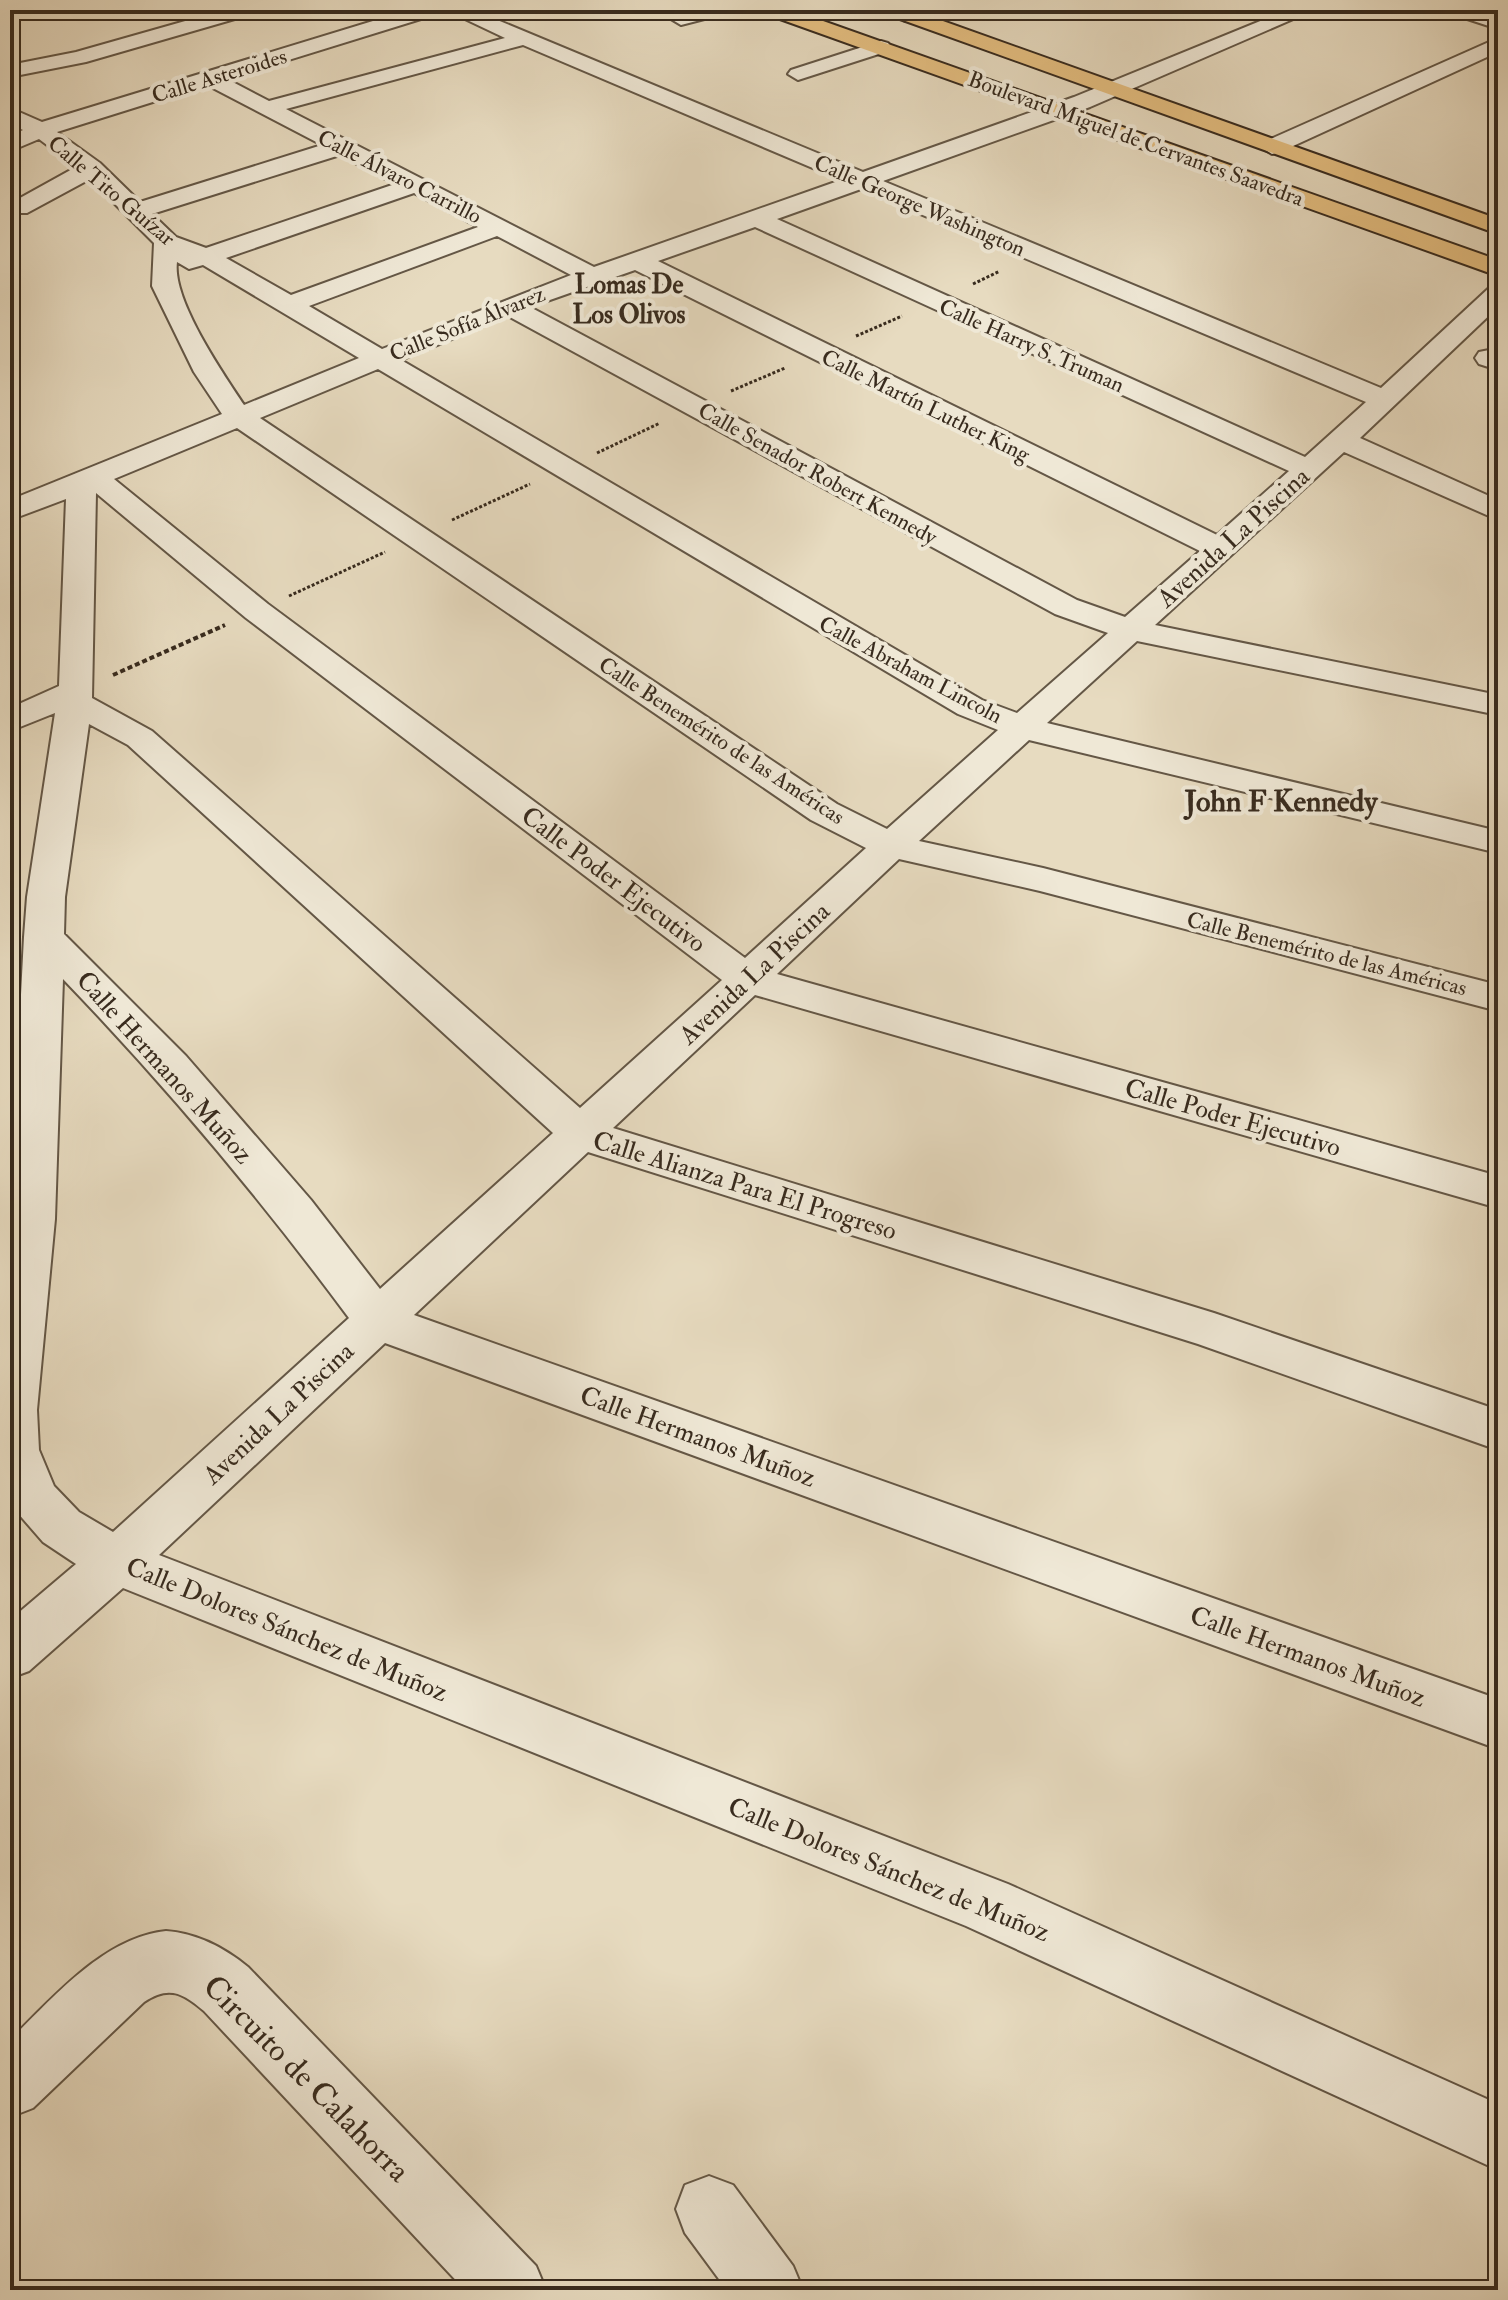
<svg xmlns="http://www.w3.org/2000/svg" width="1508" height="2300" font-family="'IM FELL Double Pica',serif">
	<rect width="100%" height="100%" fill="#e7dbc0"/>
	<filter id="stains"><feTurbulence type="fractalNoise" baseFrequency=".0025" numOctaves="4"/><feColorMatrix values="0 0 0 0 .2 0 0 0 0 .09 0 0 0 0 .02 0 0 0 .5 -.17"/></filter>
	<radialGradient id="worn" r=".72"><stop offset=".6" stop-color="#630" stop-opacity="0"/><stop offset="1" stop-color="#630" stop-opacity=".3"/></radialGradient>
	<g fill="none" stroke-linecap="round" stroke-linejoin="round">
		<defs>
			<path id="minor" d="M 36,10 L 58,10 L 60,12 L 50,18 Z
				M 224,10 L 255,10 L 252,14 L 86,62 L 10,77 L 10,65 L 76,52 Z
				M 409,10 L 440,10 L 437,14 L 227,79 L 269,101 L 505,38 L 446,10 L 473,10 L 863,172 L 1074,97 L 1287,10 L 1314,10 L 1090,107 L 883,181 L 1381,388 L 1489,288 L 1498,285 L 1498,307 L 1360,438 L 1498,500 L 1498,520 L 1344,452 L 1155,625 L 1498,695 L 1498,715 L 1137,641 L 1047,723 L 1498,831 L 1498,853 L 1029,740 L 919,841 L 1043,868 L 1498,985 L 1498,1011 L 1040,891 L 899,859 L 777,974 L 1498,1176 L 1498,1208 L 755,995 L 613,1128 L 1214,1313 L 1498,1410 L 1498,1450 L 1198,1344 L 588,1152 L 414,1315 L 1498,1699 L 1498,1749 L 385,1343 L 159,1555 L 1008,1884 L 1498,2104 L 1498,2170 L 966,1926 L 123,1588 L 29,1671 L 10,1678 L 10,1620 L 76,1564 L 43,1542 L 10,1504 L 10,1205 L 24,937 L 27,897 L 55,713 L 10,731 L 10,708 L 59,686 L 66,499 L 10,520 L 10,500 L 222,414 L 194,372 L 152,286 L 154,243 L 90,179 L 27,213 L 11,213 L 11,203 L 76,167 L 39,139 L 20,147 L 12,145 L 12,135 L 23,130 L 10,124 L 10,108 L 42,122 ZM 523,45 L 841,180 L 594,267 L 286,109 ZM 207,85 L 322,145 L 140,202 L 100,163 L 57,132 ZM 340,155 L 395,184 L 206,248 L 176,237 L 152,214 ZM 861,189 L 1366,402 L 1305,457 L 777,219 ZM 414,193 L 478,227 L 291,295 L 226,258 ZM 755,227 L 1289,471 L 1217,535 L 658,261 ZM 497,236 L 571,275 L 382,349 L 309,306 ZM 177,262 L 189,269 L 203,265 L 359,358 L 244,405 C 223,373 172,300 177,262 ZM 635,270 L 1200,551 L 1125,617 L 1077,600 L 530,307 ZM 508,316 L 1055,614 L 1108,633 L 1017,713 L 982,700 L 401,360 ZM 378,369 L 958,714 L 998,730 L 887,829 L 837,804 L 260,418 ZM 237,428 L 811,820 L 866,848 L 745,958 L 268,604 L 114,479 ZM 96,493 L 246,618 L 722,980 L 580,1108 L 152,731 L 92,698 ZM 89,724 L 128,745 L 553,1133 L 380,1289 L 311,1200 L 186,1056 L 64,934 L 65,897 ZM 63,979 C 166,1086 260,1198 349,1318 L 113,1532 L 79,1512 L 54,1486 L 39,1450 L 37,1410 L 55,1219 Z
				M 693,10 L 727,10 L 724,14 L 681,25 L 671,19 L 674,15 Z
				M 914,10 L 943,10 L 919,21 L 905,21 L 902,17 Z
				M 1449,10 L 1478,10 L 1498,16 L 1498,29 L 1452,14 Z
				M 1498,38 L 1498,52 L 1280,152 L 1272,154 L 1261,147 L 1264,142 Z
				M 881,41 L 888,43 L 891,47 L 888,51 L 798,80 L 788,74 L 791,70 Z
				M 1489,350 L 1498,352 L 1498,370 L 1479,364 L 1475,358 L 1479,352 Z
				M 166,1931 C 196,1933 225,1948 248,1967 L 536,2266 L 546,2290 L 465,2290 L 204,2011 C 183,1993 169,1985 144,2002 L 33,2108 L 10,2117 L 10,2040 C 51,2000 104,1937 166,1931 Z
				M 709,2176 L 733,2185 L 793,2266 L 803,2290 L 727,2290 L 685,2233 L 676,2209 L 685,2185 Z"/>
			<path id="major" d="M 763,10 L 792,10 L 1498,260 L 1498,276 L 766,14 Z
				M 883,10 L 912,10 L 1498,219 L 1498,234 L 886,14 Z"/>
		</defs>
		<use href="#minor" stroke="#645746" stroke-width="4"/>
		<use href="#major" stroke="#382b1e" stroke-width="4"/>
		<path stroke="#382b1e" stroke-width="3" stroke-dasharray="3 2" stroke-linecap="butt" d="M 973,284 L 1000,271
			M 856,336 L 902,316
			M 731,391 L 785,368
			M 597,453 L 660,423
			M 452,520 L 530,484
			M 289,596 L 385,552"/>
		<path stroke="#382b1e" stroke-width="4" stroke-dasharray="5 3" stroke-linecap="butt" d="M 113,675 L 225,625"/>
		<use href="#minor" fill="#efe8d6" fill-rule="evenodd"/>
		<use href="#major" fill="#e4be80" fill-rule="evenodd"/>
	</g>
	<g text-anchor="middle" stroke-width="8" stroke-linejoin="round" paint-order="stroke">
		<g font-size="22" fill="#382b1e" stroke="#efe8d6">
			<text transform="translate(219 75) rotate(-17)" y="8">Calle Asteroides</text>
			<text transform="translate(1136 138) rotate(20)" y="8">Boulevard Miguel de Cervantes Saavedra</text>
			<text transform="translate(400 176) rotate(27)" y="8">Calle Álvaro Carrillo</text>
			<text transform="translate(112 190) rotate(40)" y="8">Calle Tito Guízar</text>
			<text transform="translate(920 205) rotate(23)" y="8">Calle George Washington</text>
			<text transform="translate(467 323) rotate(-22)" y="8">Calle Sofía Álvarez</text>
			<text transform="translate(1032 345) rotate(24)" y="8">Calle Harry S. Truman</text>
			<text transform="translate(926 405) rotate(26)" y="8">Calle Martín Luther King</text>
			<text transform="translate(818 473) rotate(29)" y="8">Calle Senador Robert Kennedy</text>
			<text transform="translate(911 669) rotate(28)" y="8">Calle Abraham Lincoln</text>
			<text transform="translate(722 740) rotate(33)" y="8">Calle Benemérito de las Américas</text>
			<text transform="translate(1327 953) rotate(14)" y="8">Calle Benemérito de las Américas</text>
		</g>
		<g font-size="26" font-weight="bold" fill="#382b1e" stroke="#efe8d6">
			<text x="629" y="293">Lomas De<tspan x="629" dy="30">Los Olivos</tspan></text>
		</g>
		<g font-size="26" fill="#382b1e" stroke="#efe8d6">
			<text transform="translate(1233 537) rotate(-42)" y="9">Avenida La Piscina</text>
			<text transform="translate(614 879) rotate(37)" y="9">Calle Poder Ejecutivo</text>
			<text transform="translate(754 973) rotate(-43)" y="9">Avenida La Piscina</text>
			<text transform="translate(165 1067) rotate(48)" y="9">Calle Hermanos Muñoz</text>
			<text transform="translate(1233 1117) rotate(16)" y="9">Calle Poder Ejecutivo</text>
			<text transform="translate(745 1185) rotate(17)" y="9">Calle Alianza Para El Progreso</text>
			<text transform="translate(278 1413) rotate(-43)" y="9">Avenida La Piscina</text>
			<text transform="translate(698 1436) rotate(20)" y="9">Calle Hermanos Muñoz</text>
			<text transform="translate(287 1629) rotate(22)" y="9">Calle Dolores Sánchez de Muñoz</text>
			<text transform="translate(1308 1656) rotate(20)" y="9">Calle Hermanos Muñoz</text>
			<text transform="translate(889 1869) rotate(22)" y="9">Calle Dolores Sánchez de Muñoz</text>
		</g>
		<g font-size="30" font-weight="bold" fill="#382b1e" stroke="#efe8d6">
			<text x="1281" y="811">John F Kennedy</text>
		</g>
		<g font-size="32" fill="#382b1e" stroke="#efe8d6">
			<text transform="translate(307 2078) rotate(45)" y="11">Circuito de Calahorra</text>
		</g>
	</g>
	<rect width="1508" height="2300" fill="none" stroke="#e7dbc0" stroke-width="40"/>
	<rect x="12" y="12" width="1484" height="2276" fill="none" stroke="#382b1e" stroke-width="4"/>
	<rect x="20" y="20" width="1468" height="2260" fill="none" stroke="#382b1e" stroke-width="2"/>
	<rect width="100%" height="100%" filter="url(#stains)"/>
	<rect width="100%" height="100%" fill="url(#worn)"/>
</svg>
